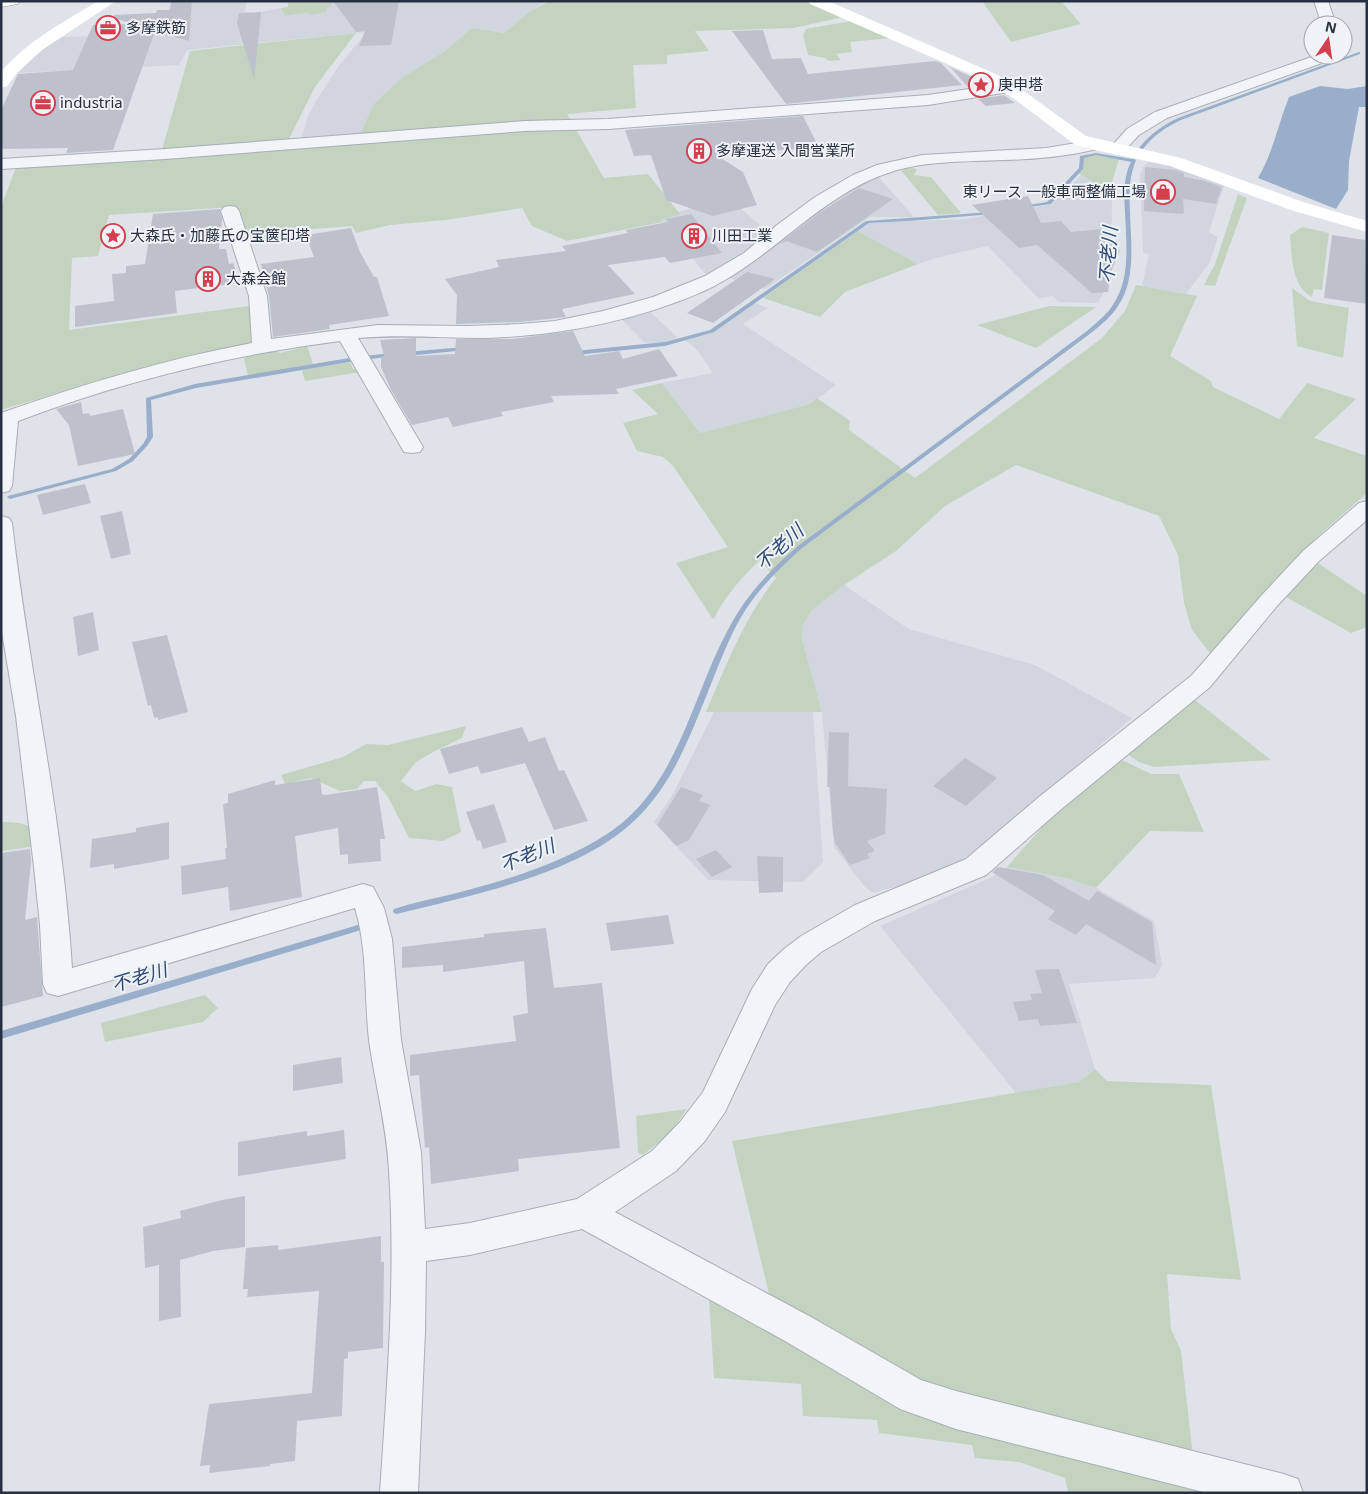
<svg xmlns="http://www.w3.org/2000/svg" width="1368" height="1494" font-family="'Noto Sans','Noto Sans JP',sans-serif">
	<rect width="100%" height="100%" fill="#dfe3e9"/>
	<path fill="#d1d5de" d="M 171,1 L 247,1 L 244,15 L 281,8 L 285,16 L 326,8 L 336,1 L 545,1 L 504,33 L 472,28 L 445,51 L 358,139 L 300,143 L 308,116 L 316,101 L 340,64 L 367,32 L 187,50 L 179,65 L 17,73 L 32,56 L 59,37 L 137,35 L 165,21 Z
		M 1150,160 L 1177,167 L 1225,183 L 1209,232 L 1218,237 L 1210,262 L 1186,294 L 1142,286 L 1149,254 L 1143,253 L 1140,174 L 1143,167 Z
		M 1081,175 L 1112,193 L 1111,279 L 1098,303 L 1058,302 L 1053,296 L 1041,298 L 1040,300 L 988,246 L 940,257 L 918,264 L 858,231 L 869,223 L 966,219 L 1052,204 Z
		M 878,176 L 914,217 L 870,217 L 765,289 L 726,277 L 840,194 Z
		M 728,198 L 770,233 L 749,252 L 707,276 L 661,220 L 679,214 L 678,212 Z
		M 752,302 L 768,308 L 743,324 L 836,385 L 810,404 L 700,433 L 662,383 L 713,373 L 697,350 L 684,339 L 713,332 Z
		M 646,308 L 678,338 L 661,343 L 645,343 L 619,317 Z
		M 844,585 L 909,629 L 1035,665 L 1132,718 L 997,834 L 956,864 L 922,879 L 873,893 L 865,887 L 834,847 L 822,712 L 802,639 L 803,625 L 812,610 Z
		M 714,712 L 813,712 L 823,862 L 803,882 L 708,880 L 654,822 L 673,794 Z
		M 1007,867 L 1066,878 L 1096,888 L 1154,921 L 1162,965 L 1155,978 L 1069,984 L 1095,1069 L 1079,1082 L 1016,1093 L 880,926 L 992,877 Z"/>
	<path fill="#c4d3c0" d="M 288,1 L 336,1 L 327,8 L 326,12 L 310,15 L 309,12 L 285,16 L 281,8 L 288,7 Z
		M 549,1 L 808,1 L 843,17 L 794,28 L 695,31 L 709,51 L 667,55 L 667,64 L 633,65 L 636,108 L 567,114 L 604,178 L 648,174 L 680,214 L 661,220 L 663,222 L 567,241 L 532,226 L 522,208 L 446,220 L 390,225 L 356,233 L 352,226 L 289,231 L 289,238 L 245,242 L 235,207 L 109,215 L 98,256 L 72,258 L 69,330 L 249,306 L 253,342 L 246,347 L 183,358 L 131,371 L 1,410 L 1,207 L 18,162 L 161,153 L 190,51 L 356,33 L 315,87 L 287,143 L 358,139 L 374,104 L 402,78 L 445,51 L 472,28 L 504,33 L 528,13 Z
		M 982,1 L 1061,1 L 1081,24 L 1011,42 Z
		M 851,21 L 890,38 L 850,42 L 852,52 L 836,54 L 841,60 L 829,61 L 825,58 L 808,55 L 803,35 L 806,29 Z
		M 1096,155 L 1119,159 L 1112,182 L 1112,193 L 1078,173 L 1082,168 L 1083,157 Z
		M 905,167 L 917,169 L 914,175 L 931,177 L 961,213 L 938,215 L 899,168 Z
		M 1238,194 L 1247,198 L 1215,286 L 1204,285 L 1215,264 Z
		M 1302,227 L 1329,233 L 1322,290 L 1314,289 L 1312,297 C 1291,286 1292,256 1290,235 Z
		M 858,231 L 918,264 L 845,292 L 820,317 L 763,298 Z
		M 1136,285 L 1197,296 L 1170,356 L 1211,381 L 1213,387 L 1279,419 L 1307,383 L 1356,399 L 1314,438 L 1367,456 L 1367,493 L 1318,536 L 1210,653 L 1192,630 L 1184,603 L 1178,555 L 1159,516 L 1016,465 L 945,506 L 896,551 L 844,585 L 812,610 L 803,625 L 802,639 L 822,712 L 706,712 C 726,665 744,618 776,578 L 760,560 C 742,577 724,597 714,619 L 712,618 L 676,563 L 728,547 L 673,466 L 663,457 L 637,451 L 623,423 L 658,414 L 632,390 L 662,383 L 700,433 L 810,404 L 817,398 L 850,421 L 849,430 L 915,478 L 1102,338 L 1125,311 Z
		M 1292,288 L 1310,301 L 1349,308 L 1343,358 L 1297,346 Z
		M 1049,306 L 1096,307 L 1036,348 L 977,325 Z
		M 307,345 L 313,364 L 248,376 L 244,359 L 249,355 L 273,350 L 280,353 L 299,348 L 299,346 Z
		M 350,362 L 353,369 L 359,368 L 361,372 L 305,381 L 302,370 Z
		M 1318,563 L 1367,596 L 1367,627 L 1351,633 L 1286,597 Z
		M 1195,700 L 1271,760 L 1154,767 L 1139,762 L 1126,753 L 1140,739 Z
		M 466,726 L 462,738 L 435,751 L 416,762 L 401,781 L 415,791 L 436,784 L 452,787 L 461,832 L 443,841 L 409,838 L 388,797 L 375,781 L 364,781 L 357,789 L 340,791 L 311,778 L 285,784 L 281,775 L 343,757 L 366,744 L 388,745 Z
		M 1116,760 L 1122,760 L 1151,774 L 1179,774 L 1204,832 L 1150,831 L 1096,888 L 1066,878 L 1007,867 L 1043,826 Z
		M 1,822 C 16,822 24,822 36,831 L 35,843 L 30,847 L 1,851 Z
		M 205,995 L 218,1008 L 203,1022 L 105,1042 L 101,1023 Z
		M 1095,1069 L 1107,1081 L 1211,1085 L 1241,1280 L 1167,1274 L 1171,1329 L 1181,1351 L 1193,1456 L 948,1393 L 897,1371 L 770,1298 L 732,1141 L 1079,1082 Z
		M 687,1109 L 670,1133 L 643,1155 L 638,1153 L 636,1116 Z
		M 709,1298 L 824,1353 L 1231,1493 L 1068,1493 L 1065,1478 L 1019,1462 L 975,1458 L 972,1445 L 879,1433 L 877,1420 L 803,1416 L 801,1384 L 714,1378 Z"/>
	<path fill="#98aecb" d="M 1320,86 L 1348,89 L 1367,86 L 1367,107 L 1359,107 L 1349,161 L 1348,190 L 1336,209 L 1258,178 C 1273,153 1278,124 1289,97 Z"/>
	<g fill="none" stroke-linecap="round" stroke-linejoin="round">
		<path fill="#98aecb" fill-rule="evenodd" d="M 1359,52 L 1360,52 L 1360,54 L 1181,120 C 1166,127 1154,135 1143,149 L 1139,148 C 1150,134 1162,126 1178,118 Z
			M 1096,153 L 1132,159 L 1134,159 L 1136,160 C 1129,177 1129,194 1130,213 C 1131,243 1136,280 1118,306 C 1111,317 1101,325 1091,333 L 802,548 C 781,567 761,586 746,609 C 733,629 724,652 715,674 C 708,692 701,709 694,726 C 679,762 662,795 634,821 C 577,875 471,895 397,914 L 394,913 L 393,911 L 394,909 C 412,903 431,899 449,895 C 503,881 559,865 607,834 C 679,787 691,696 730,626 C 747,594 771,569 798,546 L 1087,331 C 1097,322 1108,314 1114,303 C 1131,277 1126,241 1125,212 C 1124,195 1123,178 1131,162 L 1096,155 L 1084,158 L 1083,169 L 1051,204 L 1022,208 L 1020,207 L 1022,206 L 1047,202 L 1079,168 L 1080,156 Z
			M 991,212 L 993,212 L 993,214 L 909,221 L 869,223 L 714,332 L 665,346 L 575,355 L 572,353 L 575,351 L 665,342 L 710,330 L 866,221 Z
			M 465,347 L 468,349 L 467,350 L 406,356 L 403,354 L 406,352 Z
			M 392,353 L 395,355 L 394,356 L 355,361 L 196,388 L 151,400 L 153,437 L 147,446 L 133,461 L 116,471 L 10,499 L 7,497 L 8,496 L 112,469 L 129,459 L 143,444 L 147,437 L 146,398 L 195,384 L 355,357 Z
			M 368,922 L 371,923 L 372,925 L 371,927 L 1,1039 L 1,1031 Z"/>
	</g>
	<path fill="#bcc1cc" d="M 172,1 L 192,1 L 189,41 L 155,31 L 113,150 L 66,153 L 68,148 L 1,149 L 1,110 L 18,74 L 73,70 L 93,25 L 133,24 L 114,18 L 114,15 L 156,13 L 157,10 L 170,10 Z
		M 333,1 L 399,1 L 391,45 L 359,46 L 365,31 L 356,32 Z
		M 261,12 L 254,79 L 237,23 L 239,13 Z
		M 763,30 L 772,59 L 801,58 L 808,74 L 935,61 L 941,63 L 962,85 L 786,104 L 732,31 Z
		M 950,67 L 985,83 L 988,84 L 968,87 Z
		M 1004,95 L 1015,103 L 986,106 L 978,99 Z
		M 803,116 L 816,142 L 794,144 L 796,149 L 716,155 L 743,172 L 757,205 L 713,216 L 666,200 L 651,155 L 634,156 L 625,130 Z
		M 1145,167 L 1175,170 L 1184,173 L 1184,177 L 1205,181 L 1222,187 L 1216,204 L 1183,199 L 1184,213 L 1182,214 L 1144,211 Z
		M 859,188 L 893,199 L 817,252 L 789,242 L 790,241 L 780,243 L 822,211 Z
		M 1028,196 L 1041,223 L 1061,221 L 1071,232 L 1102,229 L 1120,251 L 1110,274 L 1108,292 L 1092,293 L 1037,245 L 1019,248 L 972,205 Z
		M 220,209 L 222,219 L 219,249 L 226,249 L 229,264 L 233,263 L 240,283 L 175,291 L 177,313 L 75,327 L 75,306 L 114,301 L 112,274 L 126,273 L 126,266 L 145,264 L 153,214 Z
		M 691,214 L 722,253 L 670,263 L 665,257 L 608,265 L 635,294 L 562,309 L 566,317 L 521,322 L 456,324 L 457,295 L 445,279 L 499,267 L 496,260 L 566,251 L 562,246 L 628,233 L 626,230 L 668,222 L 666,219 Z
		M 351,228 L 360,252 L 374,277 L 377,277 L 389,316 L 329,325 L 330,329 L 273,337 L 269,296 L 261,264 L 314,257 L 306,235 Z
		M 1332,235 L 1365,240 L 1367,304 L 1324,298 Z
		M 747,272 L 775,279 L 713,323 L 687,313 Z
		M 573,331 L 585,356 L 619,351 L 623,359 L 659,349 L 678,376 L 616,389 L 619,394 L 551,396 L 554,402 L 501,412 L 503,416 L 453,427 L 448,417 L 412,425 L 391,390 L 381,367 L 381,357 L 384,356 L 380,340 L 416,338 L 416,356 L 455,354 L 456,339 L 513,339 Z
		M 81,402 L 83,414 L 89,413 L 90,416 L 123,409 L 135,454 L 78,466 L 69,425 L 56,409 Z
		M 85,484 L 91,503 L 43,515 L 37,495 Z
		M 122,511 L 131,554 L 111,559 L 100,516 Z
		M 93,612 L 99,650 L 78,656 L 73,617 Z
		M 167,635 L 188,712 L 158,720 L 158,717 L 154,718 L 151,705 L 148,706 L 132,642 Z
		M 522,727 L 529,742 L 545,737 L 559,771 L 564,770 L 588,821 L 554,830 L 525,763 L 481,774 L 478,766 L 449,774 L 440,749 Z
		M 829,732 L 849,733 L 848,786 L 887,789 L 885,834 L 867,841 L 875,851 L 867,854 L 870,858 L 850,865 L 835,843 L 833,833 L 830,787 L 827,787 Z
		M 965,758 L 997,778 L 966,806 L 933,786 Z
		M 320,778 L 322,794 L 326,795 L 377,787 L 385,839 L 380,839 L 381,861 L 348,864 L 348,854 L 340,855 L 338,828 L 295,836 L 302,897 L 230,911 L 228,887 L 182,895 L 181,866 L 226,859 L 225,848 L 227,848 L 223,804 L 228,803 L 228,794 L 275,780 L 275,785 Z
		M 681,787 L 703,795 L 699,801 L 710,805 L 689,840 L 676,846 L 657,825 Z
		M 494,804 L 507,842 L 483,849 L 480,840 L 477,841 L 466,812 Z
		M 169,822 L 169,859 L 114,869 L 114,864 L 90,868 L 92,839 L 136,832 L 136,828 Z
		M 30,849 L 31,862 L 25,920 L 37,917 L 43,996 L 1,1007 L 1,853 Z
		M 716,850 L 732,867 L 712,877 L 696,859 Z
		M 757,856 L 783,857 L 783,892 L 759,893 Z
		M 998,867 L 1043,875 L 1089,901 L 1097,891 L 1152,922 L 1156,965 L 1086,924 L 1076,935 L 1048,919 L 1055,911 L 992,872 Z
		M 668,915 L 674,944 L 611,951 L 606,923 Z
		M 546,928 L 554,988 L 602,983 L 620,1148 L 518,1159 L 519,1171 L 431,1184 L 429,1147 L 425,1148 L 419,1075 L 410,1076 L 410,1055 L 516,1041 L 513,1016 L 528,1013 L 524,961 L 443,972 L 443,965 L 402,968 L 402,947 L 484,937 L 484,934 Z
		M 1059,969 L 1077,1023 L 1040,1026 L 1038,1019 L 1019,1021 L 1013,1002 L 1032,1000 L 1030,994 L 1042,993 L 1035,970 Z
		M 341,1057 L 343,1083 L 293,1091 L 293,1065 Z
		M 344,1130 L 346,1159 L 238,1176 L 238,1142 L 307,1131 L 307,1136 Z
		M 245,1196 L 245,1247 L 213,1251 L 180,1260 L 181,1317 L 159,1321 L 159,1265 L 145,1268 L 143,1227 L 181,1218 L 180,1211 L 222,1200 Z
		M 381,1236 L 381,1262 L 384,1262 L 383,1348 L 348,1352 L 348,1358 L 344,1359 L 342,1416 L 297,1421 L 295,1461 L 270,1464 L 270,1466 L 209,1473 L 210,1465 L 200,1466 L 209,1404 L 312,1393 L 319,1291 L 247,1297 L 248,1289 L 243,1289 L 246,1248 L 278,1245 L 278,1250 Z"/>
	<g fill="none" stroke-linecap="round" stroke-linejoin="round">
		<defs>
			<path id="street" d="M 1314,1 L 1328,1 L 1336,25 L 1322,25 Z
				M 1317,55 L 1338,55 L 1336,58 L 1167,118 L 1139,135 L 1123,152 L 1111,152 L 1109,149 L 1127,129 L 1155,112 Z
				M 1010,83 L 1015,85 L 1018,88 L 1015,91 L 928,105 L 608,129 L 525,131 L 165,159 L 1,169 L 1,159 L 165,149 L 525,121 L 608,119 L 928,95 Z
				M 1095,140 L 1101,142 L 1103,145 L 1101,148 C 1060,159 1017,160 975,161 C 950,162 922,163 897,170 C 821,192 774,259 704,291 C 636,321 558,336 485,338 C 443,338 400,334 358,338 L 423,447 L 420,452 L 412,453 L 404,452 L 340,341 C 230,355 123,381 18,421 L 12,486 L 9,491 L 1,493 L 1,413 C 84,384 166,359 252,343 L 249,296 L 221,211 L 224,207 L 230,206 L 236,207 L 239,211 L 267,296 L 271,339 L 378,325 L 468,326 L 521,324 L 555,321 L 603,311 L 653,297 L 705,276 L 744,253 L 777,225 L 815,197 L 853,175 L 877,165 L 922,155 L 1046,148 Z
				M 1367,501 L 1367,520 L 1319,561 L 1277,606 L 1210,687 L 1059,811 L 986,875 L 875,921 L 821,952 L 806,965 L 790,982 L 775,1005 L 725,1112 L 704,1142 L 676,1171 L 615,1212 L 811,1317 L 921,1380 L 956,1391 L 1284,1474 L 1298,1479 L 1303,1493 L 1207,1493 L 956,1429 L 900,1409 L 785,1341 L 582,1229 L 470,1255 L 426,1261 L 425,1332 L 418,1493 L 380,1493 C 387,1386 396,1278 389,1171 C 387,1127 375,1084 369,1040 C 364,996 368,951 355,908 L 58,996 L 47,993 L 43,984 L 40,925 L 34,867 L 16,716 L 1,626 L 1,516 L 9,518 L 12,523 C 29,672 63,818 72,968 L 363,884 L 373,887 L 384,908 L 392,939 L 401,1040 L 421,1152 L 425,1229 L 470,1223 L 577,1199 L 652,1151 L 680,1122 L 703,1092 L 752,989 L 768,964 L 784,949 L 801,936 L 855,905 L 966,859 L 1039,797 L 1192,675 L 1261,596 L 1303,551 L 1359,503 Z"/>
			<path id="highway" d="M 1,1 L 20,1 L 18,4 L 1,7 Z"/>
		</defs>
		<use href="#street" stroke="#a8adb7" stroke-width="2"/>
		<use href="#highway" stroke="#868fa0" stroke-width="1"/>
		<use href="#street" fill="#f2f4f7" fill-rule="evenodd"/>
		<path fill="#fff" fill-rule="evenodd" d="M 98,1 L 116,1 L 42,50 L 17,73 L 7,86 L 1,88 L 1,72 C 27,41 64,22 98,1 Z
			M 808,1 L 828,1 L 998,75 L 1028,94 L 1086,136 L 1181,158 L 1303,202 L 1367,221 L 1367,232 L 1291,210 L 1170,166 L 1095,150 L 1074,144 L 1016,100 L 986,81 L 810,4 Z"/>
		<use href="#highway" fill="#fff" fill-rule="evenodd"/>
	</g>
	<defs>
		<symbol id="office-ring" viewBox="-11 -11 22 22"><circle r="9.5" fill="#eff2f7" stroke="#d43e4d" stroke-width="1.5"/><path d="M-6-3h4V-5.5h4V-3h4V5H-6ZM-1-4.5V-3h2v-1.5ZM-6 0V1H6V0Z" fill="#d43e4d"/></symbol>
		<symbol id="sight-ring" viewBox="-11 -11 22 22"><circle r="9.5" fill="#eff2f7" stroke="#d43e4d" stroke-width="1.5"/><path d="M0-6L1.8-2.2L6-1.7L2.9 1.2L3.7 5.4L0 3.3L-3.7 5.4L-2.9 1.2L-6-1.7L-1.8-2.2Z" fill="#d43e4d"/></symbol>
		<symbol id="building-ring" viewBox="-11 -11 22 22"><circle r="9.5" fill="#eff2f7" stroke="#d43e4d" stroke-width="1.5"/><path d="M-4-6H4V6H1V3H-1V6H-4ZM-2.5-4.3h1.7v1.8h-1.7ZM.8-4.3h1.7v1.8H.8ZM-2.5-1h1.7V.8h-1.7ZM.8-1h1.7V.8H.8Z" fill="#d43e4d"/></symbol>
		<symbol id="shop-ring" viewBox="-11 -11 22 22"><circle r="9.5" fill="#eff2f7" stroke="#d43e4d" stroke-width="1.5"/><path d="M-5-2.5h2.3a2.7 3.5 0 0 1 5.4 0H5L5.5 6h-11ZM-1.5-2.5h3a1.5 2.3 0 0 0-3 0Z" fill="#d43e4d"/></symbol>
	</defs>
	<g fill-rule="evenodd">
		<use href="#office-ring" x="94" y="14" width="28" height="28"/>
		<use href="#sight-ring" x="967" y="71" width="28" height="28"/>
		<use href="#office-ring" x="29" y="89" width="28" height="28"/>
		<use href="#building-ring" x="685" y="137" width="28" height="28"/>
		<use href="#shop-ring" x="1149" y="178" width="28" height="28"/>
		<use href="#sight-ring" x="99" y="222" width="28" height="28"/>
		<use href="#building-ring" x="680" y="222" width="28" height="28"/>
		<use href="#building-ring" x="194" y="265" width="28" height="28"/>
	</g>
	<g text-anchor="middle" stroke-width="4" stroke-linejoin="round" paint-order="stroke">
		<g font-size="15" fill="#272f41" stroke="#eff2f7" text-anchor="start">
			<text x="126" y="33">多摩鉄筋</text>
			<text x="998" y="90">庚申塔</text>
			<text x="60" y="108">industria</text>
			<text x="716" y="156">多摩運送 入間営業所</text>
			<text x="1146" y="197" text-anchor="end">東リース 一般車両整備工場</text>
			<text x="130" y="241">大森氏・加藤氏の宝篋印塔</text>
			<text x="712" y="241">川田工業</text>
			<text x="226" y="284">大森会館</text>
		</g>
		<g font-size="19" font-style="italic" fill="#2f4c77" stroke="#eff2f7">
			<text transform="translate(1108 255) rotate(-86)" y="7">不老川</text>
			<text transform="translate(779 547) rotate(-42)" y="7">不老川</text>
			<text transform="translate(527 855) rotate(-22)" y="7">不老川</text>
			<text transform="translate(139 977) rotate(-17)" y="7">不老川</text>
		</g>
	</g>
	<rect width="1368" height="1494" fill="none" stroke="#272f41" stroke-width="5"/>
	<g transform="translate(1328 40) rotate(13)"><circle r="24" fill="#eff2f7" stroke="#9fa4ae"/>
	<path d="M0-4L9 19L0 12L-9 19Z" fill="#d43e4d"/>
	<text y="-8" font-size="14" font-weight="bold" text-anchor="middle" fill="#272f41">N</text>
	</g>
</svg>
